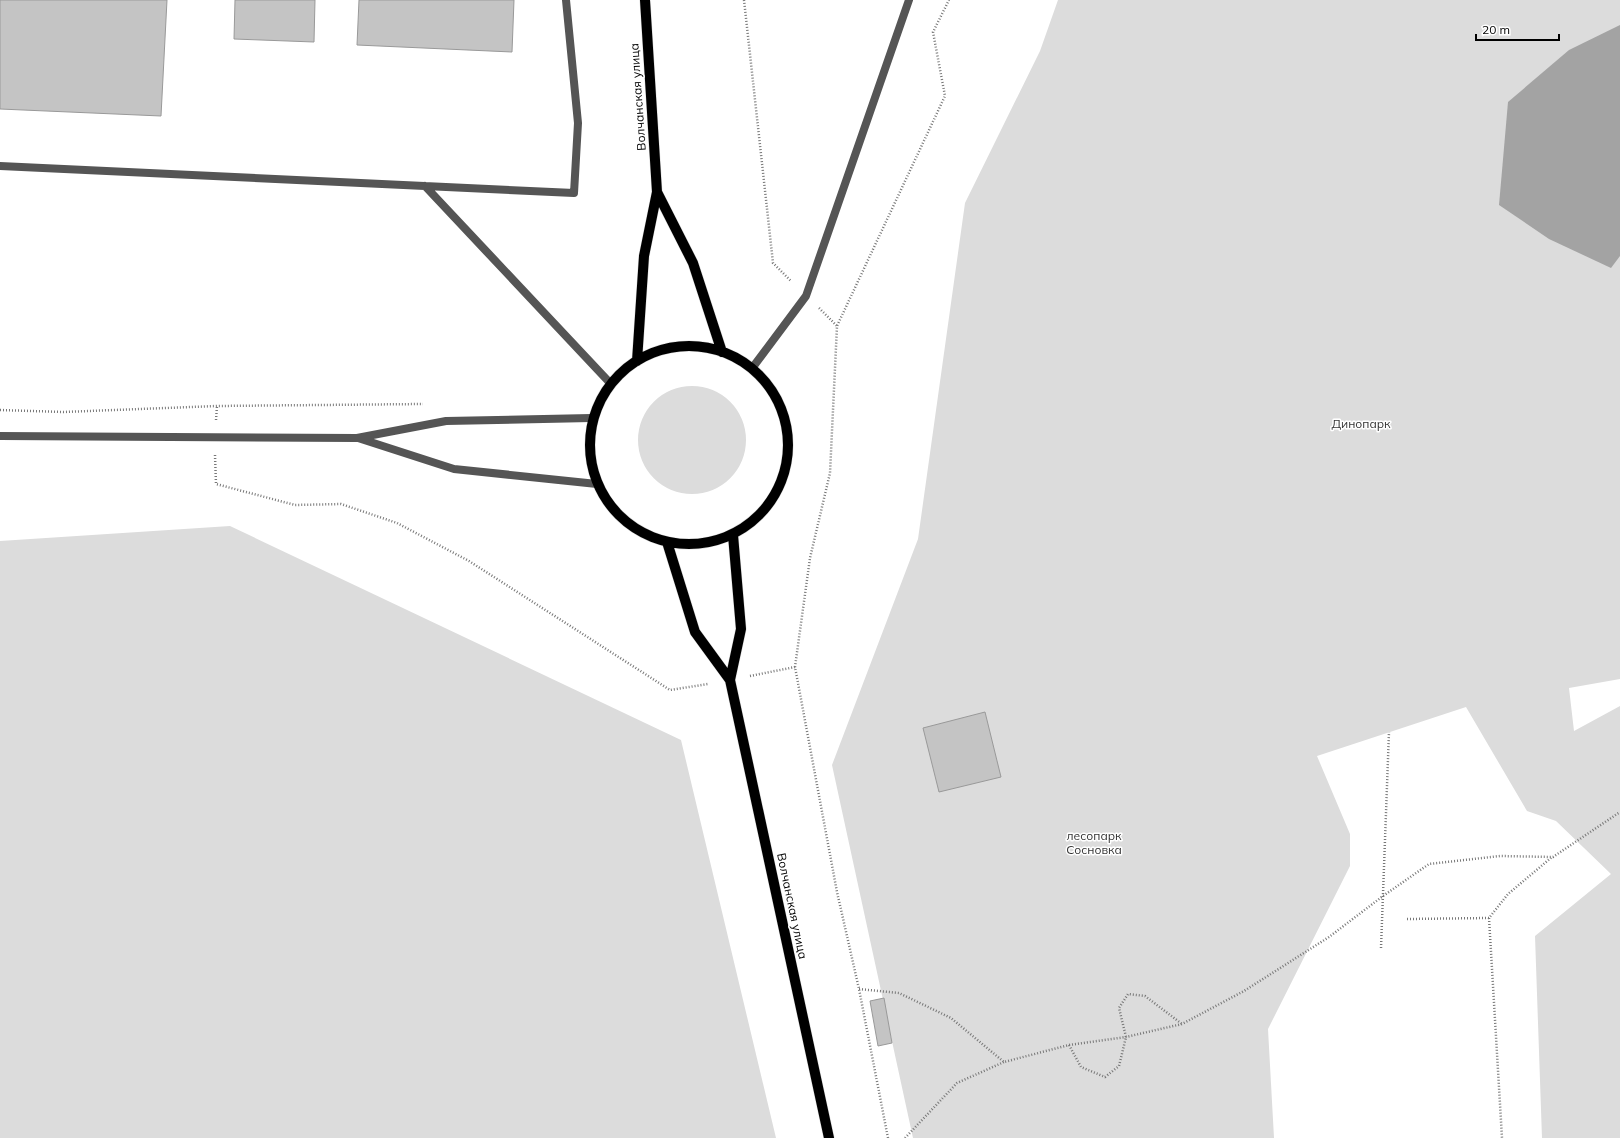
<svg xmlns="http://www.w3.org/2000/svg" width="1620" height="1138" font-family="Mulish,sans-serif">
	<rect width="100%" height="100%" fill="#fff"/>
	<path fill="#dcdcdc" d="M 1058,0 L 1620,0 L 1620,679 L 1569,688 L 1574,731 L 1620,706 L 1620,1138 L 1542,1138 L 1535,936 L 1611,874 L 1556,821 L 1527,811 L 1466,707 L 1317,756 L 1350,834 L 1350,866 L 1268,1029 L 1274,1138 L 913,1138 L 832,765 L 918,539 L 965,203 L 1040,51 Z
		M638 440a54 54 0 1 1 108 0a54 54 0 1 1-108 0Z
		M 230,526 L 681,740 L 776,1138 L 0,1138 L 0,541 Z"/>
	<path fill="#a3a3a3" d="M 1620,25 L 1620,256 L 1611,268 L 1549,239 L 1499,205 L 1508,102 L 1569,50 Z"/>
	<path fill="#c4c4c4" stroke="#999" d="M 0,0 L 167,0 L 161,116 L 0,109 Z
		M 235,0 L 315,0 L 314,42 L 234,39 Z
		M 359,0 L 514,0 L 512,52 L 357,45 Z
		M 985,712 L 1001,777 L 939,792 L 923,728 Z
		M 884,998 L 892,1043 L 878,1046 L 870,1001 Z"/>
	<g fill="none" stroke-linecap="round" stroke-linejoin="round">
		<defs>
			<path id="primary" d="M 657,192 L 693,263 L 722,352
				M590 445a99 99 0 1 1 198 0a99 99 0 1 1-198 0Z
				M 637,361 L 644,256 L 657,192 L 645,0
				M 733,535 L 741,629 L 730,680 L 829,1138
				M 667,542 L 695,632 L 730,680"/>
		</defs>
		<use href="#primary" stroke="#dbdbdb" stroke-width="11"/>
		<path stroke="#777" stroke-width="2.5" stroke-dasharray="1 2" stroke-linecap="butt" d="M 744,0 L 773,263 L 791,281
			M 819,308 L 837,326
			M 0,410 L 63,412 L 217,406 L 423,404
			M 216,420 L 217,406
			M 215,455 L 216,484 L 295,505 L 341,504 L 397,523 L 469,561 L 670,690 L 708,684
			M 750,676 L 795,667
			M 1489,918 L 1502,1138
			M 1407,919 L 1489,918 L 1508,894 L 1552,857
			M 1381,948 L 1389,732
			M 859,989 L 899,993 L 951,1018 L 1004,1062 L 1069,1045 L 1126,1037 L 1182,1024 L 1244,991 L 1329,937 L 1383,896 L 1429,864 L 1500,856 L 1553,857 L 1620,812
			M 1069,1045 L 1081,1067 L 1105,1077 L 1119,1066 L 1126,1037 L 1119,1008 L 1128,994 L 1145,996 L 1182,1024
			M 888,1138 L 859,989 L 837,892 L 795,667 L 810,558 L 830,473 L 837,326 L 945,96 L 933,32 L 949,0
			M 905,1138 L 957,1083 L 1004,1062"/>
		<path stroke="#555" stroke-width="8" d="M 0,166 L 574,193 L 578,123 L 566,0
			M 425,186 L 611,384"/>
		<path stroke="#555" stroke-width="8" d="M 753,367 L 806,296 L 909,0
			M 0,436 L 357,438 L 446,421 L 591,418
			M 358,438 L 454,469 L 597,484"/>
		<use href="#primary" stroke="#000" stroke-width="10"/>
	</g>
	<g text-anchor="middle" stroke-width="3" stroke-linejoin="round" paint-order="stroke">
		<g font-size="12" fill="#000" stroke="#fff">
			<text transform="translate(638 97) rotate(-94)" y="4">Волчанская улица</text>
			<text transform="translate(792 906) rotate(78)" y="4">Волчанская улица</text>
		</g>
		<g font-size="12" fill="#333" stroke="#fff">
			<text x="1361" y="428">Динопарк</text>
			<text x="1094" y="840">лесопарк<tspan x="1094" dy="14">Сосновка</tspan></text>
		</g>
	</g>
	<path d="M1476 34v6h83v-6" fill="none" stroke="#000000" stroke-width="2"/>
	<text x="1482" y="34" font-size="12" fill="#000000" stroke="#ffffff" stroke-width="3" paint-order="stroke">20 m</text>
</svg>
